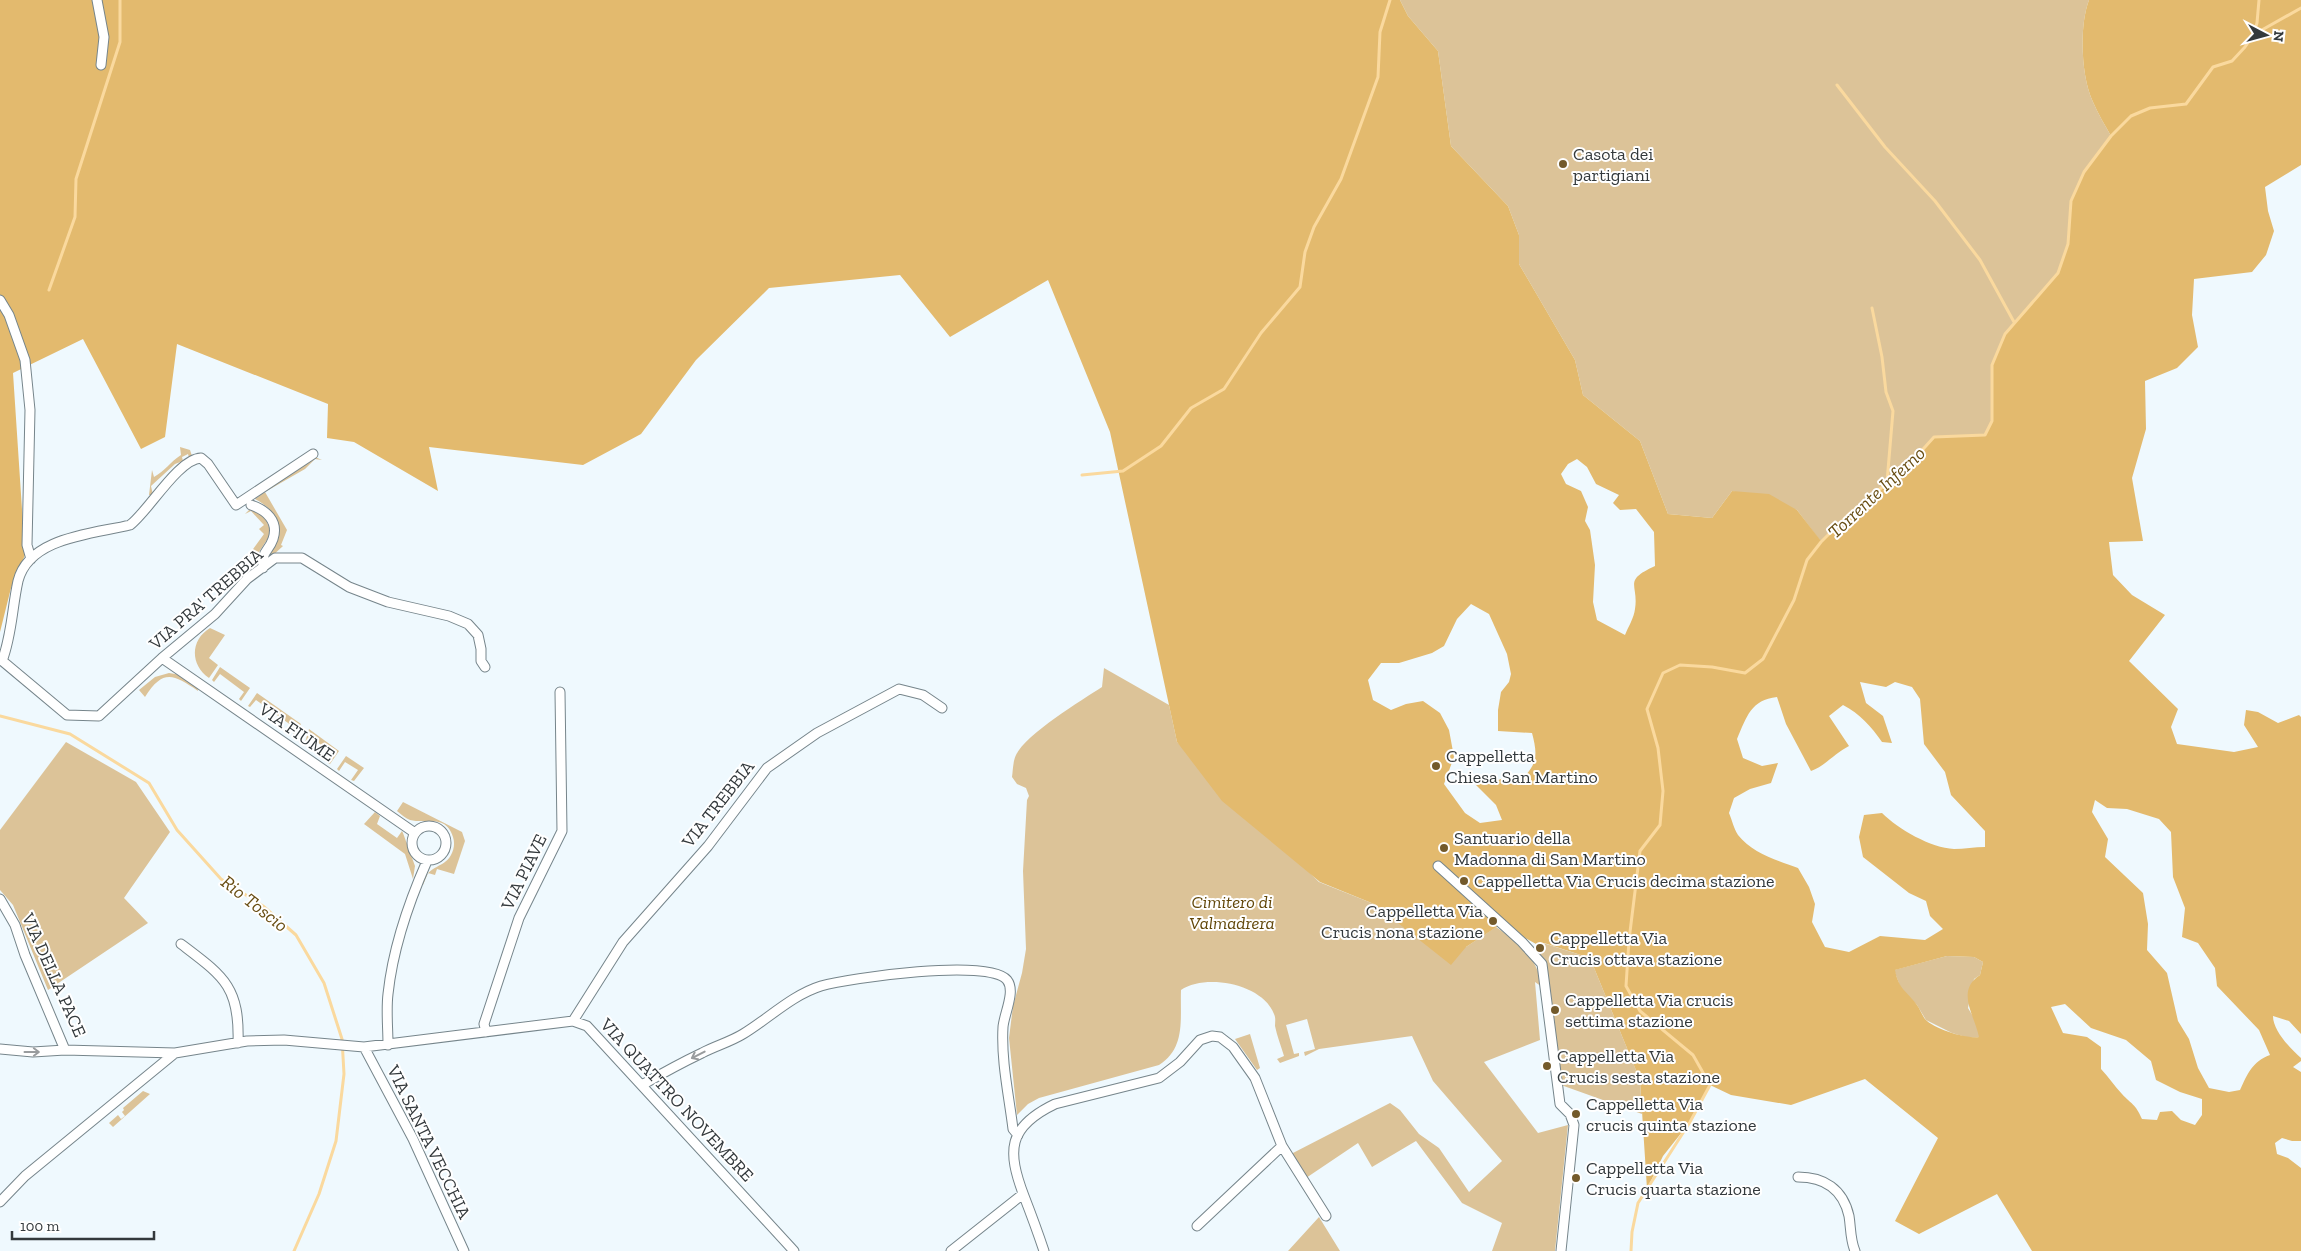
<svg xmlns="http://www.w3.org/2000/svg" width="2301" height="1251" font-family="'Zilla Slab',serif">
	<rect width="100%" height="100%" fill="#eff9fe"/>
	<path fill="#dcc398" d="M 1400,0 L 2089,0 C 2079,26 2081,77 2093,102 C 2098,114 2105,125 2111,136 L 2084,172 L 2071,200 L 2068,244 L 2058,273 L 2005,334 L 1992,365 L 1992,421 L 1985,435 L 1934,437 L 1907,467 L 1848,515 L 1821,542 L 1797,510 L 1732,491 L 1712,518 L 1668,514 L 1640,441 L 1583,395 L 1575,360 L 1519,264 L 1519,235 L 1508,206 L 1451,146 L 1438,51 L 1408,16 Z
		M 180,447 L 190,450 L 192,456 L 190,461 L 188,454 L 182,457 L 183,461 L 175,464 L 151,486 L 153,495 L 149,495 L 152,470 L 154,477 C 165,471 170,462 181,455 Z
		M 315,457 L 322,460 L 315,459 L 305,469 L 265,492 L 287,530 L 281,545 L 283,546 L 270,558 L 268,556 C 286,532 281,513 255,499 Z
		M 249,510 C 262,511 270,522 270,535 L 257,555 L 253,554 L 249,557 L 248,556 L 264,534 L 259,529 L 264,525 L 251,511 L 245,514 Z
		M 210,628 L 225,635 L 209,658 L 218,665 L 209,678 C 190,665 190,640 210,628 Z
		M 220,667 L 250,688 L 241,701 L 239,699 L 244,692 L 220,674 L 214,682 L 212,680 Z
		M 1104,668 L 1169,705 L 1177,742 L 1319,882 L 1374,904 L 1393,917 L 1466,947 L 1496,927 C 1519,943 1538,958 1542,987 L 1535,982 L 1540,1040 L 1484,1062 L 1538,1133 L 1568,1125 L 1555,1251 L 1492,1251 L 1502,1223 L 1462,1203 L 1416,1141 L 1372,1167 L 1358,1143 L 1306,1178 L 1291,1154 L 1390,1103 L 1400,1110 L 1419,1134 L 1439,1148 L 1469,1192 L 1502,1161 L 1433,1081 L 1412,1036 L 1319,1049 L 1305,1056 L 1304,1052 L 1315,1049 L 1307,1019 L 1286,1025 L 1294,1054 L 1299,1053 L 1299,1056 L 1280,1063 L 1277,1059 L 1284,1056 C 1281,1046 1277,1036 1275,1026 C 1275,1022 1276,1018 1274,1014 C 1263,984 1206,973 1181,990 C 1180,1019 1186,1048 1159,1065 L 1039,1098 L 1028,1104 L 1017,1115 L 1009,1038 L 1013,1006 L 1022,973 L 1026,949 L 1023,871 L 1027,800 L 1029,796 L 1026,788 L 1017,784 L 1012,777 C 1013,770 1013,761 1016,755 C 1026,734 1082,700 1102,687 Z
		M 169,673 L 181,675 L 197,685 L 198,691 C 173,674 163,669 145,697 L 139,690 L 155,677 Z
		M 257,693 L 301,724 L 292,737 L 295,728 L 256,700 L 250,707 L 248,706 Z
		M 309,729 L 339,751 L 330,764 L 328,763 L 333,754 L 312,738 L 304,746 Z
		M 66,742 L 136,782 L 170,832 L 124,898 L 148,923 L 48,990 L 13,905 L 0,890 L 0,830 Z
		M 346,756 L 364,768 L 354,781 L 351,780 L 358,770 L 345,762 L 339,771 L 337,769 Z
		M 403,802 L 462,832 L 465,841 L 454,874 L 437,869 L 435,875 L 428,873 L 423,885 L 421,884 C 431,863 443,869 451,855 C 454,850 455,843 453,837 C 446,814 426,824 410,820 C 405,818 401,814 397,811 Z
		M 375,812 L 380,816 L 377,824 L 397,838 L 402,831 L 403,833 L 415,866 L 413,879 L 405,854 L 364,824 Z
		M 1543,943 L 1590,958 L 1640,1080 L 1642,1114 L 1561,1085 L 1543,961 L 1536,944 Z
		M 1947,956 L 1974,957 L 1983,962 L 1980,975 L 1974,979 L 1968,1008 L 1977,1023 L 1980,1037 L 1969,1038 L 1952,1033 L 1926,1020 L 1917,1005 L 1901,989 L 1894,970 Z
		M 1250,1034 L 1260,1068 L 1257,1070 L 1235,1039 Z
		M 143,1091 L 150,1094 L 113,1127 L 109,1123 L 118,1115 L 121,1119 L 125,1116 L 122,1112 L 124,1110 L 123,1108 Z
		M 1319,1217 L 1340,1251 L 1288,1251 Z"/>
	<path fill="#e3ba6e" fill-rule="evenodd" d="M 0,0 L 1400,0 L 1408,16 L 1438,51 L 1451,146 L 1508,206 L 1519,235 L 1519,264 L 1575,360 L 1583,395 L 1640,441 L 1668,514 L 1712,518 L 1732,491 L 1769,494 L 1797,510 L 1821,541 L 1848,515 L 1907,467 L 1934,437 L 1985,435 L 1992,421 L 1992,365 L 2005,334 L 2058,273 L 2068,244 L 2071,201 L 2084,172 L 2111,136 C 2105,125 2098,114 2093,102 C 2081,77 2079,26 2089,0 L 2301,0 L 2301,165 L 2265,187 L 2268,211 L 2274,231 L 2266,255 L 2252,272 L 2194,279 L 2192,315 L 2198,347 L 2177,368 L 2145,381 L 2146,429 L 2132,478 L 2143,541 L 2109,542 L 2113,575 L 2132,595 L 2165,615 L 2129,661 L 2178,709 L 2171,727 L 2177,744 L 2234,752 L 2258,747 L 2244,725 L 2246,710 L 2258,712 L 2278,723 L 2299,715 L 2301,717 L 2301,1034 L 2289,1021 L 2273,1016 C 2273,1031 2290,1048 2301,1058 L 2301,1061 L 2293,1067 L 2301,1072 L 2301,1141 L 2292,1141 L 2282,1138 L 2275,1143 L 2277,1154 L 2288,1158 L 2301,1168 L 2301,1251 L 2032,1251 L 1997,1194 L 1919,1234 L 1895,1221 L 1938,1138 L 1865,1079 L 1791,1105 L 1731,1095 L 1710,1085 L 1690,1122 L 1663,1156 L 1647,1189 L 1640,1080 L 1590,958 L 1544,943 L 1536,944 L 1501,924 L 1466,947 L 1451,965 L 1374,904 L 1320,882 L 1222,801 L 1177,742 L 1110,432 L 1048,280 L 950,337 L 900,275 L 769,288 L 696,360 L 641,434 L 583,465 L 429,447 L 438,491 L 354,442 L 327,438 L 328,404 L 177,344 L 165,437 L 141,449 L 83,339 L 13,373 L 25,555 L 11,588 L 0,632 ZM 1577,459 L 1587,467 L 1596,484 L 1619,495 L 1613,503 L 1620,510 L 1636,509 L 1654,532 L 1655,566 C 1622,581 1639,584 1635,609 C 1634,618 1628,627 1625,635 L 1597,620 L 1593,602 L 1595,565 L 1590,530 L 1585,521 L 1588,507 L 1581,491 L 1566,484 L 1561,474 L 1568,464 ZM 1471,604 L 1489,614 L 1507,654 L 1511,674 L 1509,682 L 1501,692 L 1498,710 L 1498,731 L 1532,733 C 1537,752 1538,762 1525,776 L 1515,774 L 1490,783 L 1481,777 L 1469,775 L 1472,781 L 1496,805 L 1502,820 L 1480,823 L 1465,813 L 1444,784 L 1454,757 L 1449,730 L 1440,713 L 1423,701 L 1406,704 L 1391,710 L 1373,700 L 1368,680 L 1381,663 L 1399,663 L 1432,653 L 1444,646 L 1457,619 ZM 1860,682 L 1886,687 L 1895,682 L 1912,687 L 1920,699 L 1924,744 L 1945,772 L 1951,795 L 1985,831 L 1985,847 C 1975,847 1964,849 1954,849 C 1931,848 1898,829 1882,813 L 1864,815 L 1859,837 L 1863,857 L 1909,893 L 1926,901 L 1930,916 L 1943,929 L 1925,940 L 1880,936 L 1849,952 L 1825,947 L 1812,922 L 1815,904 L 1809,887 L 1798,868 C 1778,861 1752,853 1738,835 C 1734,829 1732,820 1729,813 L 1734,798 L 1750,789 L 1771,783 L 1778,763 L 1762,766 L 1743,758 L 1737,739 C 1747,716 1751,700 1777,697 L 1786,724 L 1811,771 C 1825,766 1835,753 1849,746 L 1829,716 L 1843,705 C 1860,714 1871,726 1882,742 L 1892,743 L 1883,716 L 1866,703 ZM 2095,800 L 2107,808 L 2127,809 L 2159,819 L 2171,832 L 2173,877 L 2185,908 L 2182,937 L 2198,943 L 2215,968 L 2217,986 L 2259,1030 L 2270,1055 C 2252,1062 2248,1073 2240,1090 L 2229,1092 L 2209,1088 L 2198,1068 L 2189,1039 L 2178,1021 L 2167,973 L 2147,950 L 2148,924 L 2143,893 L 2105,857 L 2108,839 L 2092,812 ZM 1947,956 L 1974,957 L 1983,962 L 1980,975 C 1955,991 1975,1016 1979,1037 C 1966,1039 1934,1029 1925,1019 C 1922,1015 1920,1009 1917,1005 C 1906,990 1899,990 1895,970 ZM 2065,1004 L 2091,1028 L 2126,1040 L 2151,1061 L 2156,1080 L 2180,1092 L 2202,1099 L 2202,1115 L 2195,1125 L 2181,1120 L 2172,1111 L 2160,1112 L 2157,1120 L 2142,1119 C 2135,1103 2132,1105 2122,1094 C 2114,1086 2109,1077 2101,1069 L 2101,1047 L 2087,1037 L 2063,1033 L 2051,1007 Z"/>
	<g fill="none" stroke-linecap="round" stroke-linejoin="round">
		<path stroke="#fad99e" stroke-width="3" d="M 2253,35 L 2301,8
			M 1837,85 L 1885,147 L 1935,201 L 1980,260 L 2014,322
			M 49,290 L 75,217 L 76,179 L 120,42 L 120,0
			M 1872,308 L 1882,357 L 1886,392 L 1893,411 L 1887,482
			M 1082,475 L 1123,471 L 1161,446 L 1191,408 L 1224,389 L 1261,333 L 1300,287 L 1305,252 L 1314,227 L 1341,179 L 1378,77 L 1380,32 L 1390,0
			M 0,716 L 70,734 L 149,783 L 177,830 L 221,879 L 263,906 L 296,935 L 324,983 L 342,1039 L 344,1074 L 336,1141 L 319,1194 L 294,1251
			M 1631,1251 L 1632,1232 L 1638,1203 L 1690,1122 L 1710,1085 L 1693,1055 L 1640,1011 L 1626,986 L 1629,940 L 1640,851 L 1660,825 L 1663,791 L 1658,748 L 1647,709 L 1663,673 L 1680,665 L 1712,667 L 1745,673 L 1763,659 L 1794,600 L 1807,560 L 1821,542 L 1848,515 L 1907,467 L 1934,437 L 1985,435 L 1992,421 L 1992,365 L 2005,334 L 2058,273 L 2068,244 L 2071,201 L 2084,172 L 2111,136 L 2131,116 L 2150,108 L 2186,104 L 2213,67 L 2232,61 L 2245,47 L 2253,35 L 2257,23 L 2259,0"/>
		<defs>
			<path id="street" d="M 97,0 L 104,37 L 101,65
				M 0,300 L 9,315 L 25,360 L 30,410 L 27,545 L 31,559
				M 251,505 C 266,510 279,521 273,539 C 268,553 262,549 263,568
				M 162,658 L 415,833
				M 0,659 L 67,715 L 99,716 L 162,658 L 215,614 L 247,579 L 275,558 L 302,558 L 349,587 L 388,602 L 449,616 L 468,624 L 478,635 L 481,649 L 481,661 L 485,667
				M 2,661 C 12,635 12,608 18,581 C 29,537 93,534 130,525 C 148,512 178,459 201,458 L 208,464 L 236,505 L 313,454
				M412 843a17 17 0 1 1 34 0a17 17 0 1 1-34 0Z
				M 1438,866 L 1522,942 L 1542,964 L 1560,1104 L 1570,1114 L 1574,1125 L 1561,1251
				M 0,899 L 15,925 L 25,955 L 65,1050 L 175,1053
				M 181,944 C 223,976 240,986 238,1043
				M 573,1021 L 623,942 L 708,846 L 767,768 L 817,733 L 899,689 L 923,695 L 942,708
				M 486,1032 L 484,1024 L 519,918 L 562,831 L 560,692
				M 388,1045 C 388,1028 386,1010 388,994 C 393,947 408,904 427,861
				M 364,1047 L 413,1139 L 464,1251
				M 0,1049 L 33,1052 L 65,1050
				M 642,1085 C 661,1074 681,1063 702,1053 C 715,1046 730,1042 743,1034 C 768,1019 792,995 821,986 C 849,978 989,958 1007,980 C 1016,991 1004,1014 1003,1027 C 1001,1061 1009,1096 1013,1129 L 1018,1135
				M 1798,1177 C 1824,1177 1843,1189 1849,1216 C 1851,1228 1850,1239 1855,1251
				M 0,1202 L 25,1176 L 175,1053 L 247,1041 L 284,1040 L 364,1047 L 573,1021 L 587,1026 L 794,1251
				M 1197,1226 L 1282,1146
				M 951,1251 L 1023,1194
				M 1044,1251 C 1038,1233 1031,1214 1024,1196 C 1007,1151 1007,1127 1055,1104 L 1159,1078 L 1180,1062 L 1200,1040 L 1212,1036 L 1220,1037 L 1233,1047 L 1255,1078 L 1282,1146 L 1326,1216"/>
		</defs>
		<use href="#street" stroke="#76858b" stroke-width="11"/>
		<use href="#street" stroke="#fff" stroke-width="9"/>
	</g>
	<defs><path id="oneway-shaft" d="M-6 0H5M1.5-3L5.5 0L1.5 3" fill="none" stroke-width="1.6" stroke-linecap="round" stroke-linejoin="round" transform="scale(1.25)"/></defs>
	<g stroke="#999c9e">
		<use href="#oneway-shaft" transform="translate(32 1052)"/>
		<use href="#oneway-shaft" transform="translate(698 1055) rotate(153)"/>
	</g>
	<g fill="#735a2b" stroke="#fff" stroke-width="2">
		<circle cx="1563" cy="164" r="5"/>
		<circle cx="1436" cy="766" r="5"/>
		<circle cx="1444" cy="848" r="5"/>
		<circle cx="1464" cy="881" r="5"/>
		<circle cx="1493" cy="921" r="5"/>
		<circle cx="1540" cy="948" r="5"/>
		<circle cx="1555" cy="1010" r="5"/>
		<circle cx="1547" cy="1066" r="5"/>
		<circle cx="1576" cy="1114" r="5"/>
		<circle cx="1576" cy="1178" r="5"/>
	</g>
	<g text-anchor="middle" stroke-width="4" stroke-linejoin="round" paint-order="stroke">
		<g font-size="18" fill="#33393c" stroke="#fff" text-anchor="start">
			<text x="1573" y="160">Casota dei<tspan x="1573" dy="21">partigiani</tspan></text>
			<text x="1446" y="762">Cappelletta<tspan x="1446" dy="21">Chiesa San Martino</tspan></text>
			<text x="1454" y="844">Santuario della<tspan x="1454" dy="21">Madonna di San Martino</tspan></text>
			<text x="1474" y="887">Cappelletta Via Crucis decima stazione</text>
			<text x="1483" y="917" text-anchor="end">Cappelletta Via<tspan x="1483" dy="21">Crucis nona stazione</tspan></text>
			<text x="1550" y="944">Cappelletta Via<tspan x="1550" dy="21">Crucis ottava stazione</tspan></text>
			<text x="1565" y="1006">Cappelletta Via crucis<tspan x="1565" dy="21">settima stazione</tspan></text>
			<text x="1557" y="1062">Cappelletta Via<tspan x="1557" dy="21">Crucis sesta stazione</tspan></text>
			<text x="1586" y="1110">Cappelletta Via<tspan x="1586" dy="21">crucis quinta stazione</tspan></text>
			<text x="1586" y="1174">Cappelletta Via<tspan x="1586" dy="21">Crucis quarta stazione</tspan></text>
		</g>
		<g font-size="18" fill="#33393c" stroke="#fff">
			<text transform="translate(206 599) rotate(-41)" y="6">VIA PRA' TREBBIA</text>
			<text transform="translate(297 732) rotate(35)" y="6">VIA FIUME</text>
			<text transform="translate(718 804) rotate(-52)" y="6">VIA TREBBIA</text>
			<text transform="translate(524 872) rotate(-64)" y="6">VIA PIAVE</text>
			<text transform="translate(54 975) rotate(66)" y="6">VIA DELLA PACE</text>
			<text transform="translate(677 1100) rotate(47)" y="6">VIA QUATTRO NOVEMBRE</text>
			<text transform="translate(429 1142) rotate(64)" y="6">VIA SANTA VECCHIA</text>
		</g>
		<g font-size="18" font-style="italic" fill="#614608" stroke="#fff">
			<text x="1232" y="908">Cimitero di<tspan x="1232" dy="21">Valmadrera</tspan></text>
		</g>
		<g font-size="19" font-style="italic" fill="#684d12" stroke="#fff">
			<text transform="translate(1876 492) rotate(-43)" y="7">Torrente Inferno</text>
			<text transform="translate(255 903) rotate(38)" y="7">Rio Toscio</text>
		</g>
	</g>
	<g transform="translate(2266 35) rotate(96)" stroke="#ffffff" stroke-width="4" paint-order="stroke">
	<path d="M0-4L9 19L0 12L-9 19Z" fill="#33393c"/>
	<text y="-8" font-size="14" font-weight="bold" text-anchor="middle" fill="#33393c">N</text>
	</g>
	<path d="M12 1231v8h142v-8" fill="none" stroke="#33393c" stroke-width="2.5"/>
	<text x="20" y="1231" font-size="15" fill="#33393c" stroke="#ffffff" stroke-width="4" paint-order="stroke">100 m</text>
</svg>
